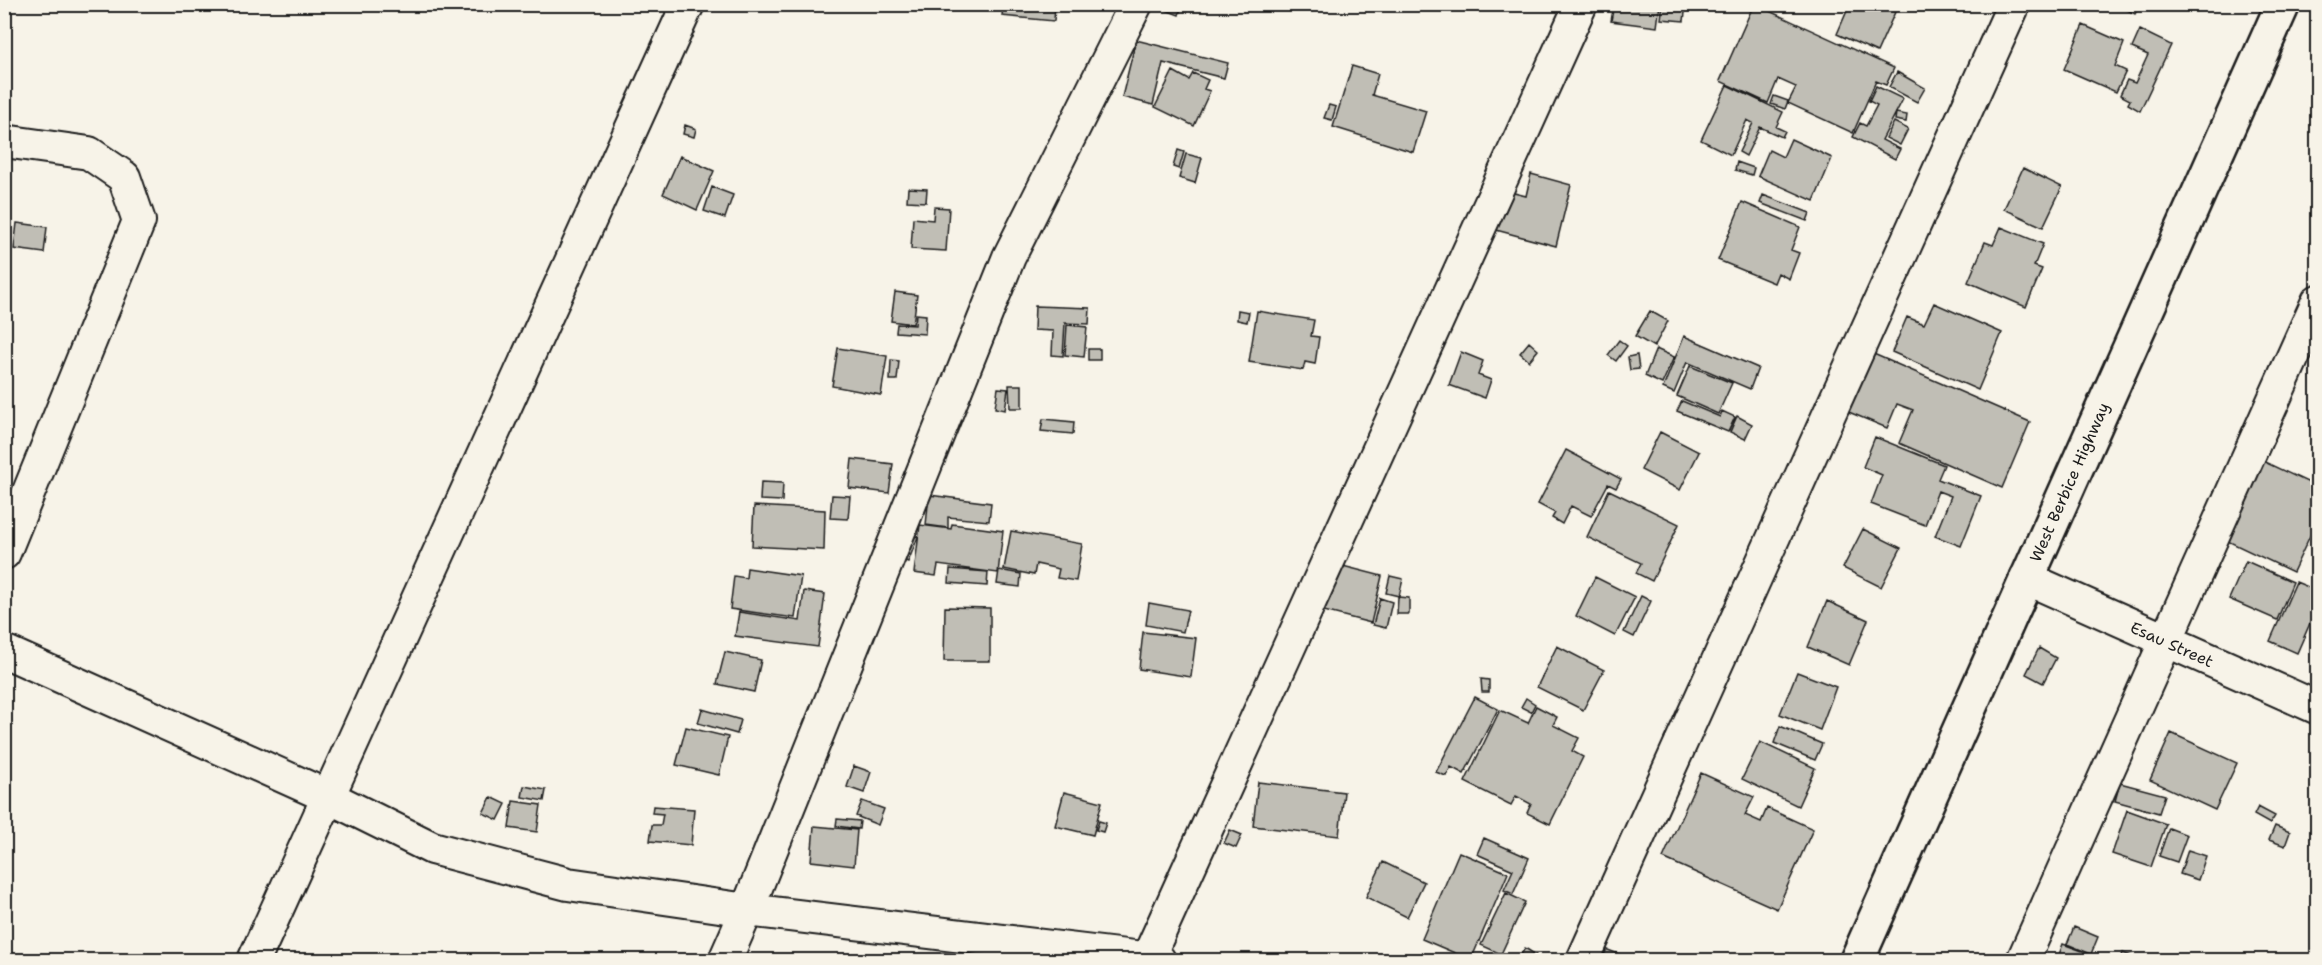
<svg xmlns="http://www.w3.org/2000/svg" width="2322" height="965" font-family="'Shantell Sans',sans-serif">
	<rect width="100%" height="100%" fill="#f7f3e8"/>
	<filter id="ink" filterUnits="userSpaceOnUse"><feTurbulence type="fractalNoise" baseFrequency=".0167" numOctaves="2"/><feDisplacementMap in="SourceGraphic" scale="12" xChannelSelector="R" yChannelSelector="G"/><feConvolveMatrix kernelMatrix="1 2 1 2 8 2 1 2 1" color-interpolation-filters="sRGB"/></filter>
	<g filter="url(#ink)">
		<path fill="#c0beb5" stroke="#1c1c1c" stroke-width="1.5" d="M 1003,4 L 1055,4 L 1054,21 L 1002,16 Z
			M 1167,4 L 1192,4 L 1192,7 L 1182,5 L 1179,15 L 1166,10 Z
			M 1614,4 L 1660,4 L 1657,27 L 1611,21 Z
			M 1663,4 L 1686,4 L 1684,21 L 1661,19 Z
			M 1754,4 L 1894,68 L 1886,85 L 1876,81 L 1853,133 L 1788,103 L 1796,87 L 1778,79 L 1768,103 L 1720,81 Z
			M 1850,4 L 1878,4 L 1895,12 L 1877,52 L 1837,34 Z
			M 2116,4 L 2140,4 L 2135,14 Z
			M 2083,25 L 2124,43 L 2115,66 L 2126,71 L 2116,92 L 2064,69 Z
			M 2140,30 L 2171,45 L 2140,111 L 2128,104 L 2130,100 L 2120,95 L 2127,80 L 2135,83 L 2148,55 L 2132,48 Z
			M 1136,40 L 1228,63 L 1224,78 L 1163,63 L 1153,105 L 1122,97 Z
			M 1352,66 L 1378,74 L 1372,95 L 1426,111 L 1413,152 L 1333,127 Z
			M 1173,71 L 1189,80 L 1193,73 L 1208,80 L 1204,89 L 1210,91 L 1194,126 L 1155,107 Z
			M 1897,72 L 1925,88 L 1917,102 L 1889,87 Z
			M 1727,85 L 1783,112 L 1776,127 L 1785,131 L 1782,137 L 1760,127 L 1746,156 L 1739,152 L 1753,123 L 1747,120 L 1731,155 L 1701,140 Z
			M 1876,86 L 1903,99 L 1882,140 L 1900,149 L 1895,159 L 1853,137 L 1860,123 L 1866,126 L 1877,105 L 1869,101 Z
			M 1774,96 L 1788,101 L 1785,109 L 1771,104 Z
			M 1329,105 L 1336,107 L 1332,120 L 1324,118 Z
			M 1896,113 L 1907,115 L 1906,122 L 1895,120 Z
			M 1894,122 L 1908,129 L 1900,145 L 1886,138 Z
			M 685,125 L 696,129 L 694,137 L 683,134 Z
			M 1791,139 L 1832,158 L 1814,201 L 1758,176 L 1769,150 L 1783,157 Z
			M 1178,150 L 1184,152 L 1179,169 L 1173,167 Z
			M 1186,154 L 1202,158 L 1195,183 L 1179,178 Z
			M 680,156 L 714,171 L 697,210 L 663,194 Z
			M 1737,162 L 1754,168 L 1752,175 L 1735,170 Z
			M 2023,168 L 2062,187 L 2043,227 L 2004,209 Z
			M 1531,174 L 1571,185 L 1556,246 L 1496,230 L 1506,191 L 1526,196 Z
			M 712,187 L 733,195 L 725,218 L 704,211 Z
			M 908,188 L 927,189 L 926,202 L 907,201 Z
			M 1763,195 L 1810,213 L 1807,221 L 1760,203 Z
			M 1742,202 L 1800,227 L 1791,250 L 1799,253 L 1789,279 L 1778,273 L 1774,283 L 1718,260 Z
			M 934,207 L 949,208 L 946,251 L 911,249 L 913,218 L 933,220 Z
			M 17,223 L 47,227 L 44,253 L 14,249 Z
			M 2001,227 L 2043,244 L 2034,266 L 2042,269 L 2026,307 L 1968,282 L 1985,242 L 1993,245 Z
			M 895,292 L 917,295 L 913,324 L 891,321 Z
			M 1934,303 L 2002,333 L 1978,390 L 1892,352 L 1907,317 L 1924,324 Z
			M 1035,306 L 1090,308 L 1089,324 L 1065,323 L 1063,356 L 1052,355 L 1053,331 L 1034,330 Z
			M 1238,310 L 1249,312 L 1247,322 L 1237,320 Z
			M 1257,311 L 1314,320 L 1311,336 L 1319,337 L 1315,364 L 1305,362 L 1303,370 L 1249,362 Z
			M 1650,311 L 1668,321 L 1654,347 L 1635,336 Z
			M 916,314 L 926,315 L 925,334 L 896,332 L 897,324 L 915,325 Z
			M 1067,325 L 1087,327 L 1084,357 L 1065,355 Z
			M 1684,336 L 1758,368 L 1750,389 L 1687,362 L 1674,393 L 1663,388 Z
			M 1619,340 L 1627,346 L 1616,361 L 1608,355 Z
			M 1529,342 L 1538,350 L 1529,361 L 1520,353 Z
			M 838,348 L 887,356 L 881,395 L 832,386 Z
			M 1088,349 L 1100,349 L 1100,360 L 1088,360 Z
			M 1656,349 L 1674,357 L 1662,384 L 1645,376 Z
			M 1461,352 L 1483,361 L 1478,375 L 1491,380 L 1485,398 L 1449,385 Z
			M 1869,352 L 2030,422 L 2002,488 L 1899,443 L 1913,410 L 1897,404 L 1887,428 L 1844,410 Z
			M 1637,355 L 1639,369 L 1630,370 L 1628,357 Z
			M 891,360 L 899,361 L 897,380 L 890,380 Z
			M 1690,366 L 1732,383 L 1718,414 L 1677,396 Z
			M 1009,385 L 1022,385 L 1022,408 L 1010,408 Z
			M 998,388 L 1008,389 L 1005,410 L 995,408 Z
			M 1682,401 L 1720,417 L 1722,411 L 1735,417 L 1728,432 L 1677,411 Z
			M 1737,416 L 1752,424 L 1745,439 L 1730,432 Z
			M 1043,419 L 1074,422 L 1073,434 L 1041,431 Z
			M 1660,432 L 1699,452 L 1680,490 L 1641,470 Z
			M 1875,437 L 1944,465 L 1938,479 L 1981,496 L 1961,546 L 1935,536 L 1951,496 L 1938,491 L 1925,525 L 1871,504 L 1882,475 L 1863,467 Z
			M 1566,450 L 1621,479 L 1616,488 L 1608,484 L 1591,516 L 1571,506 L 1562,524 L 1552,518 L 1555,513 L 1538,504 Z
			M 2254,457 L 2318,487 L 2318,527 L 2315,525 L 2293,572 L 2217,536 Z
			M 852,459 L 893,464 L 889,493 L 849,488 Z
			M 761,482 L 783,483 L 782,501 L 760,500 Z
			M 1609,490 L 1679,524 L 1652,581 L 1636,573 L 1641,563 L 1587,537 Z
			M 832,495 L 850,496 L 848,519 L 830,518 Z
			M 929,495 L 991,503 L 989,521 L 948,517 L 948,528 L 926,525 Z
			M 754,506 L 825,510 L 824,550 L 752,546 Z
			M 952,524 L 1003,531 L 998,573 L 938,565 L 936,576 L 914,573 L 920,525 L 951,529 Z
			M 1863,529 L 1901,548 L 1881,587 L 1843,568 Z
			M 903,531 L 918,537 L 908,562 L 893,556 Z
			M 1011,531 L 1082,544 L 1076,581 L 1057,578 L 1059,569 L 1036,564 L 1034,575 L 1004,569 Z
			M 2246,561 L 2293,582 L 2277,620 L 2229,599 Z
			M 1335,564 L 1382,576 L 1371,623 L 1324,611 Z
			M 747,568 L 801,576 L 795,618 L 730,609 L 734,576 L 746,578 Z
			M 950,569 L 988,572 L 987,586 L 949,583 Z
			M 999,570 L 1021,574 L 1020,587 L 997,584 Z
			M 1390,576 L 1403,579 L 1399,596 L 1386,593 Z
			M 1595,577 L 1635,597 L 1615,636 L 1576,616 Z
			M 2296,582 L 2318,591 L 2318,605 L 2297,653 L 2270,641 Z
			M 804,591 L 825,594 L 818,647 L 735,636 L 739,612 L 800,621 Z
			M 1641,596 L 1651,601 L 1634,637 L 1624,632 Z
			M 1398,597 L 1409,598 L 1409,614 L 1397,614 Z
			M 1380,598 L 1392,602 L 1386,628 L 1373,625 Z
			M 1827,601 L 1868,620 L 1849,665 L 1808,647 Z
			M 1149,603 L 1188,610 L 1183,632 L 1146,625 Z
			M 945,607 L 990,608 L 990,661 L 944,661 Z
			M 1143,632 L 1196,638 L 1191,677 L 1139,669 Z
			M 1557,646 L 1604,670 L 1583,710 L 1537,687 Z
			M 2039,648 L 2056,658 L 2043,683 L 2026,674 Z
			M 725,652 L 761,660 L 754,692 L 717,684 Z
			M 1797,672 L 1836,687 L 1820,730 L 1780,714 Z
			M 1481,679 L 1489,680 L 1489,692 L 1482,692 Z
			M 1475,697 L 1498,709 L 1464,774 L 1451,767 L 1446,776 L 1436,772 Z
			M 1526,698 L 1535,704 L 1531,712 L 1521,707 Z
			M 1536,706 L 1557,717 L 1553,725 L 1579,738 L 1572,751 L 1583,757 L 1550,824 L 1527,813 L 1531,804 L 1516,796 L 1511,805 L 1465,782 L 1500,710 L 1528,723 Z
			M 702,709 L 741,720 L 737,734 L 698,723 Z
			M 1780,726 L 1822,744 L 1815,760 L 1774,743 Z
			M 686,727 L 728,737 L 719,775 L 676,765 Z
			M 2171,733 L 2237,763 L 2215,810 L 2150,780 Z
			M 1760,742 L 1815,768 L 1798,806 L 1742,779 Z
			M 854,766 L 871,772 L 864,793 L 847,787 Z
			M 1701,773 L 1754,797 L 1745,815 L 1761,822 L 1767,808 L 1813,829 L 1777,909 L 1663,858 Z
			M 1258,782 L 1344,792 L 1339,836 L 1253,826 Z
			M 2120,783 L 2165,795 L 2159,813 L 2115,801 Z
			M 524,786 L 546,790 L 544,801 L 522,797 Z
			M 1064,792 L 1102,802 L 1093,835 L 1055,826 Z
			M 491,797 L 506,804 L 498,820 L 483,813 Z
			M 513,801 L 541,805 L 537,832 L 509,828 Z
			M 862,801 L 884,809 L 878,825 L 856,816 Z
			M 653,806 L 694,809 L 691,845 L 650,841 L 652,825 L 661,825 L 663,814 L 652,813 Z
			M 2258,807 L 2275,816 L 2270,824 L 2254,815 Z
			M 2127,810 L 2166,824 L 2151,867 L 2112,854 Z
			M 837,819 L 860,821 L 859,829 L 836,826 Z
			M 1099,821 L 1106,823 L 1103,832 L 1096,830 Z
			M 814,826 L 857,830 L 854,866 L 811,861 Z
			M 2275,826 L 2290,832 L 2285,846 L 2269,840 Z
			M 2169,828 L 2187,835 L 2177,862 L 2159,856 Z
			M 1230,830 L 1242,835 L 1236,848 L 1224,843 Z
			M 1484,838 L 1529,858 L 1513,894 L 1504,890 L 1513,870 L 1477,854 Z
			M 2188,850 L 2206,856 L 2198,880 L 2180,874 Z
			M 1459,852 L 1508,873 L 1471,960 L 1422,939 Z
			M 1383,862 L 1424,882 L 1407,917 L 1366,897 Z
			M 1506,893 L 1525,902 L 1501,954 L 1481,945 Z
			M 2074,927 L 2098,937 L 2091,954 L 2067,944 Z
			M 2063,944 L 2107,960 L 2057,960 Z
			M 1595,945 L 1634,960 L 1589,960 Z
			M 1525,948 L 1536,955 L 1533,960 L 1518,960 Z
			M 2123,953 L 2143,960 L 2120,960 Z"/>
		<g fill="none" stroke-linecap="round" stroke-linejoin="round">
			<defs>
				<path id="minor" d="M 4,141 L 89,153 L 124,177 L 139,221 L 4,553
					M 2026,578 L 2318,708
					M 4,651 L 327,796 L 432,848 L 568,884 L 747,910 L 1159,960
					M 254,960 L 688,4
					M 725,960 L 747,910 L 1009,257 L 1136,4
					M 1147,960 L 1581,4
					M 1583,960 L 2014,4
					M 2023,960 L 2318,301"/>
				<path id="primary" d="M 1857,960 L 2283,4"/>
			</defs>
			<use href="#minor" stroke="#1c1c1c" stroke-width="36"/>
			<use href="#primary" stroke="#1c1c1c" stroke-width="38"/>
			<use href="#minor" stroke="#f7f3e8" stroke-width="32"/>
			<use href="#primary" stroke="#f7f3e8" stroke-width="33"/>
		</g>
	</g>
	<g text-anchor="middle" stroke-width="5" stroke-linejoin="round" paint-order="stroke">
		<g font-size="16" fill="#1c1c1c" stroke="#f7f3e8">
			<text transform="translate(2069 482) rotate(-66)" y="6">West Berbice Highway</text>
			<text transform="translate(2172 644) rotate(24)" y="6">Esau Street</text>
		</g>
	</g>
	<rect width="2322" height="965" fill="none" stroke="#f7f3e8" stroke-width="24"/>
	<rect x="12" y="12" width="2298" height="941" fill="none" stroke="#1c1c1c" stroke-width="2" filter="url(#ink)"/>
</svg>
